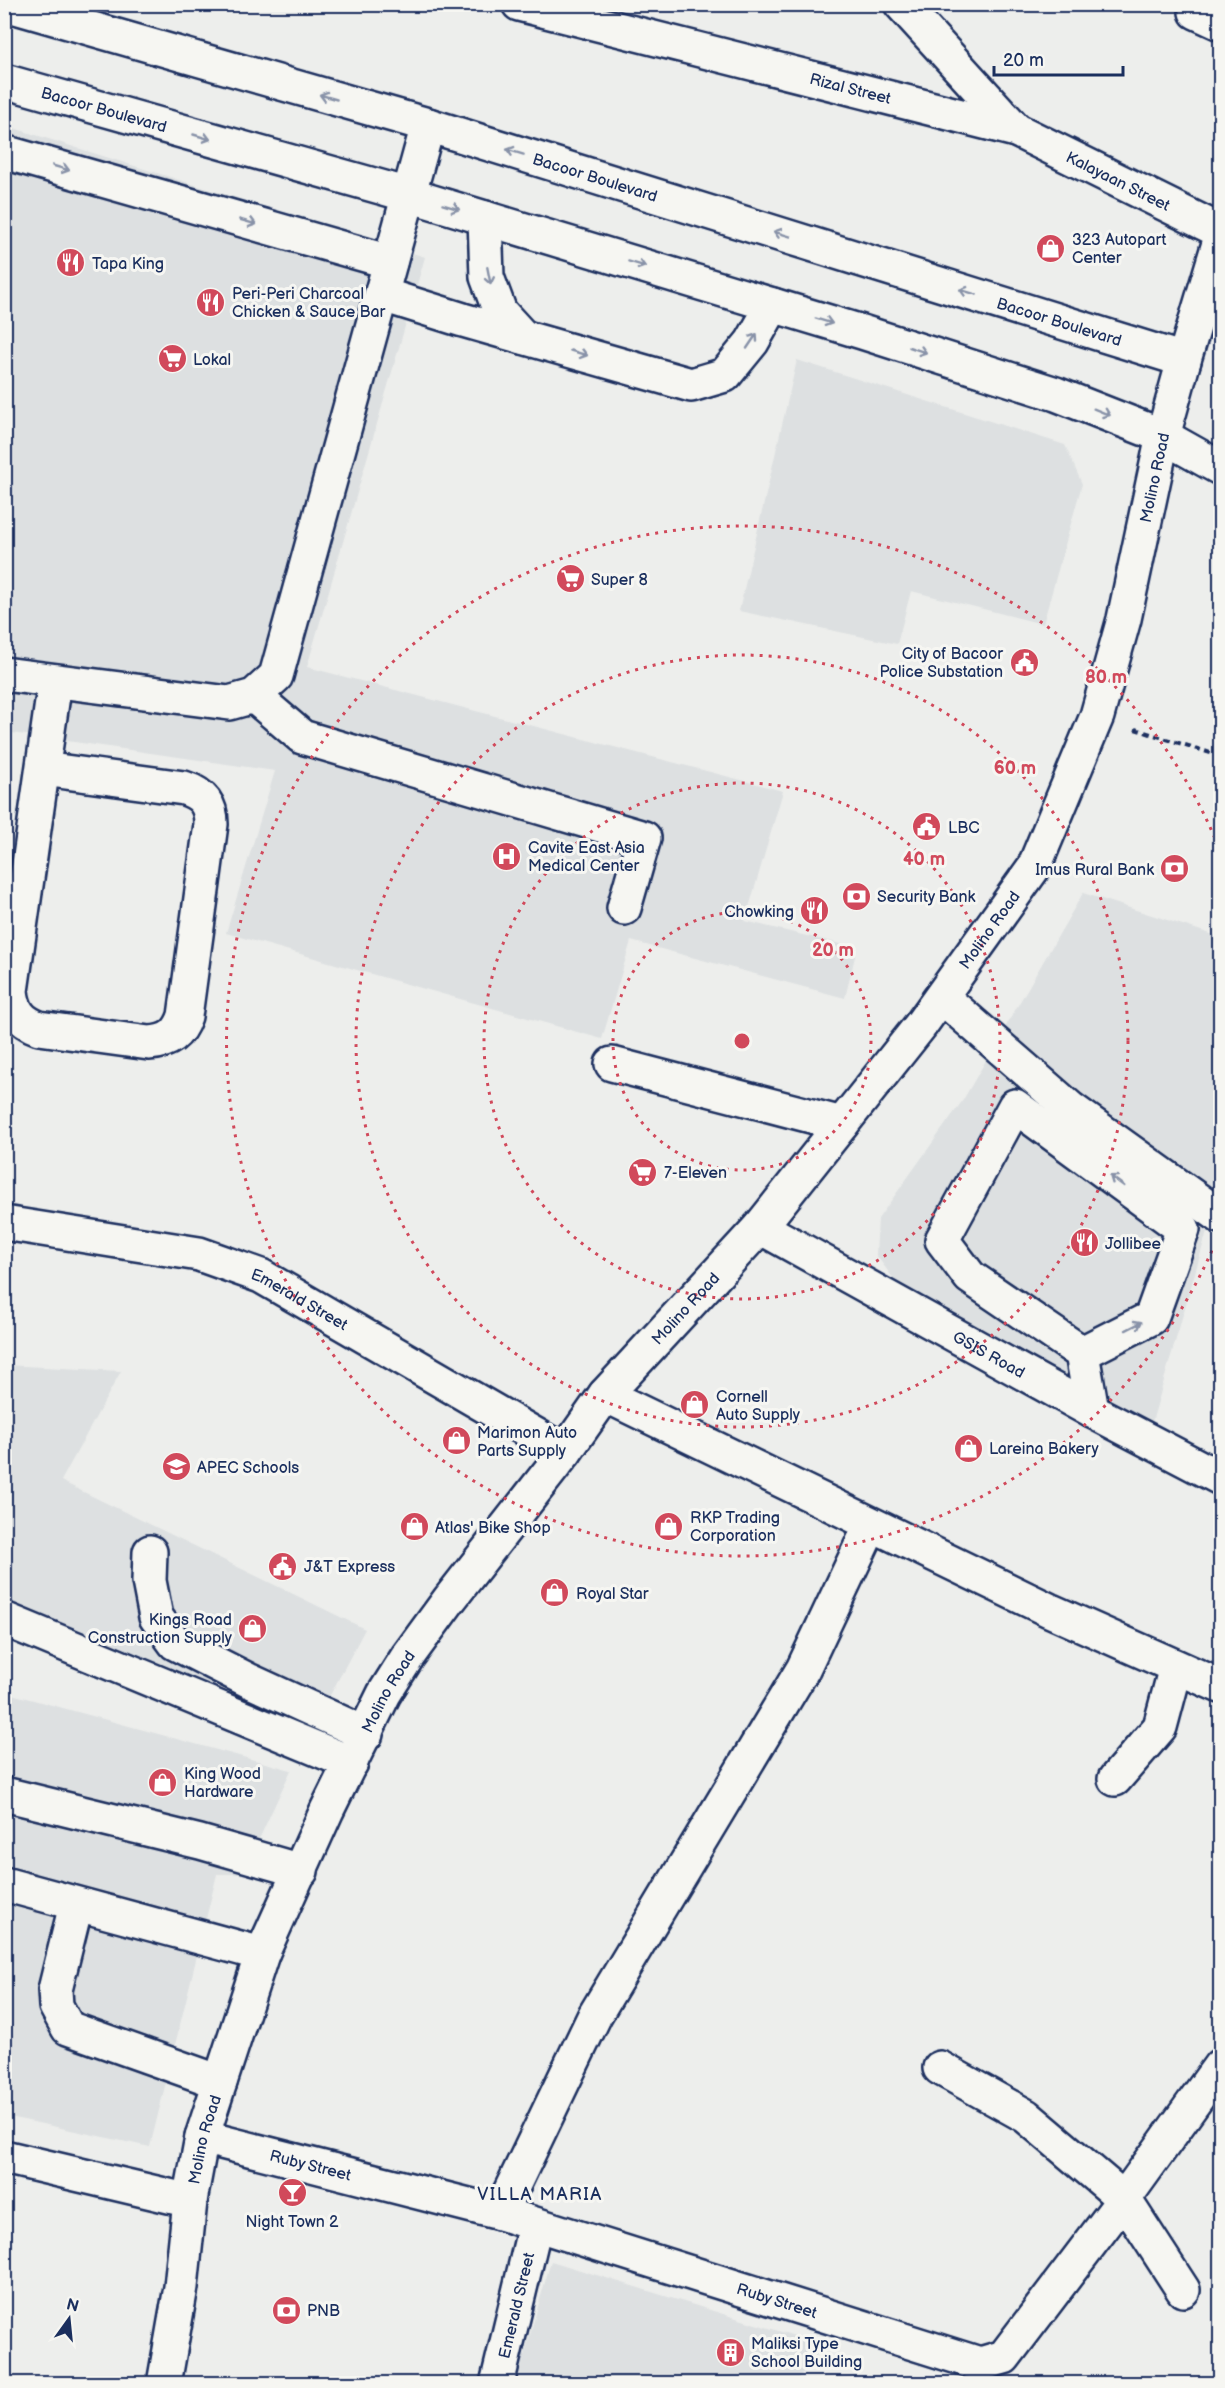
<svg xmlns="http://www.w3.org/2000/svg" width="1225" height="2388" font-family="'Balsamiq Sans',sans-serif">
	<rect width="100%" height="100%" fill="#edeeec"/>
	<filter id="ink" filterUnits="userSpaceOnUse"><feTurbulence type="fractalNoise" baseFrequency=".0167" numOctaves="2"/><feDisplacementMap in="SourceGraphic" scale="12" xChannelSelector="R" yChannelSelector="G"/><feConvolveMatrix kernelMatrix="1 2 1 2 8 2 1 2 1" color-interpolation-filters="sRGB"/></filter>
	<g filter="url(#ink)">
		<path fill="#dde0e1" d="M 4,125 L 425,257 L 307,667 L 783,791 L 745,921 L 857,948 L 845,998 L 631,941 L 602,1039 L 226,933 L 275,771 L 5,732 Z
			M 797,360 L 1065,445 L 1082,484 L 1043,624 L 911,591 L 897,644 L 739,611 Z
			M 1083,893 L 1220,937 L 1220,1186 L 1150,1429 L 896,1282 L 876,1255 L 878,1219 L 963,1100 Z
			M 4,1365 L 121,1371 L 61,1481 L 365,1629 L 308,1737 L 5,1621 Z
			M 4,1692 L 291,1770 L 243,1874 L 217,1874 L 150,2147 L 5,2116 Z
			M 551,2261 L 824,2345 L 795,2383 L 516,2383 Z"/>
		<g fill="none" stroke-linecap="round" stroke-linejoin="round">
			<defs>
				<g id="minor">
					<path id="s1" d="M 519,4 L 1016,130 L 1220,231"/>
					<path d="M 901,4 L 1016,130"/>
					<path d="M 1196,12 L 1220,23"/>
					<path d="M 4,152 L 390,262"/>
					<path d="M 485,218 L 487,277 L 500,312 L 523,337"/>
					<path d="M 383,295 L 463,320 L 691,385 L 725,375 L 752,342 L 773,305"/>
					<path d="M 1163,436 L 1220,468"/>
					<path d="M 4,674 L 229,703 L 254,696 L 276,676 L 428,125"/>
					<path d="M 254,696 L 302,737 L 644,838 L 624,908"/>
					<path d="M 43,769 L 184,788 C 203,794 211,804 211,824 L 185,1016 C 179,1034 169,1042 149,1043 L 39,1028 C 20,1021 13,1011 11,991 L 55,681"/>
					<path d="M 942,997 L 1071,1109 L 1220,1216"/>
					<path d="M 612,1064 L 842,1124"/>
					<path id="s2" d="M 4,1223 L 199,1254 L 261,1276 L 565,1452"/>
					<path d="M 1082,1353 L 1151,1318 L 1183,1229 L 1015,1106 L 942,1240 L 970,1277 L 1082,1353 L 1092,1411"/>
					<path d="M 605,1395 L 1049,1610 L 1220,1686"/>
					<path d="M 150,1552 L 149,1581 L 156,1617 L 175,1643 L 248,1680 L 366,1734"/>
					<path d="M 4,1619 L 351,1763"/>
					<path d="M 1115,1779 L 1160,1727 L 1176,1667"/>
					<path d="M 4,1794 L 200,1842 L 301,1871"/>
					<path d="M 4,1884 L 262,1954"/>
					<path d="M 76,1905 L 55,1990 L 56,2006 L 68,2028 L 220,2082"/>
					<path d="M 940,2068 L 1026,2116 L 1124,2199 L 1183,2290"/>
					<path id="s3" d="M 202,2137 L 500,2213 L 980,2364 L 1004,2357 L 1124,2199 L 1220,2066"/>
					<path d="M 4,2157 L 190,2201"/>
					<path d="M 500,2213 L 595,2015 L 803,1669 L 871,1525"/>
					<path id="s4" d="M 497,2384 L 535,2226"/>
				</g>
				<g id="major">
					<path id="s5" d="M 5,4 L 428,125 L 1184,360"/>
					<path id="s6" d="M 4,81 L 409,195 L 862,332 L 1056,394 L 1163,436"/>
					<path id="s7" d="M 760,1227 L 1092,1411 L 1220,1478"/>
					<path id="s8" d="M 164,2384 L 181,2287 L 190,2201 L 202,2137 L 262,1954 L 327,1810 L 384,1694 L 408,1656 L 449,1600 L 565,1452 L 605,1395 L 760,1227 L 920,1026 L 1034,867 L 1097,716 L 1124,619 L 1163,436 L 1184,360 L 1220,240"/>
				</g>
			</defs>
			<use href="#minor" stroke="#1b2f5e" stroke-width="38"/>
			<use href="#major" stroke="#1b2f5e" stroke-width="38"/>
			<path stroke="#1b2f5e" stroke-width="4" stroke-dasharray="6 4.5" stroke-linecap="butt" d="M 1135,729 L 1220,756"/>
			<use href="#minor" stroke="#f6f6f2" stroke-width="33"/>
			<use href="#major" stroke="#f6f6f2" stroke-width="33"/>
		</g>
		<defs><path id="oneway-shaft" d="M-6 0H5M1.5-3L5.5 0L1.5 3" fill="none" stroke-width="1.6" stroke-linecap="round" stroke-linejoin="round" transform="scale(1.5)"/></defs>
		<g stroke="#8892a8">
			<use href="#oneway-shaft" transform="translate(328 97) rotate(-164)"/>
			<use href="#oneway-shaft" transform="translate(202 137) rotate(16)"/>
			<use href="#oneway-shaft" transform="translate(515 152) rotate(-163)"/>
			<use href="#oneway-shaft" transform="translate(61 168) rotate(16)"/>
			<use href="#oneway-shaft" transform="translate(451 207) rotate(17)"/>
			<use href="#oneway-shaft" transform="translate(248 222) rotate(16)"/>
			<use href="#oneway-shaft" transform="translate(782 234) rotate(-163)"/>
			<use href="#oneway-shaft" transform="translate(637 264) rotate(17)"/>
			<use href="#oneway-shaft" transform="translate(489 276) rotate(79)"/>
			<use href="#oneway-shaft" transform="translate(968 292) rotate(-163)"/>
			<use href="#oneway-shaft" transform="translate(824 321) rotate(17)"/>
			<use href="#oneway-shaft" transform="translate(752 341) rotate(-56)"/>
			<use href="#oneway-shaft" transform="translate(918 350) rotate(18)"/>
			<use href="#oneway-shaft" transform="translate(579 353) rotate(16)"/>
			<use href="#oneway-shaft" transform="translate(1102 412) rotate(22)"/>
			<use href="#oneway-shaft" transform="translate(1117 1181) rotate(-144)"/>
			<use href="#oneway-shaft" transform="translate(1134 1326) rotate(-27)"/>
		</g>
	</g>
	<g fill="none" stroke="#d1495b" stroke-width="3" stroke-dasharray="3 6">
		<circle cx="742" cy="1041" r="129"/>
		<circle cx="742" cy="1041" r="258"/>
		<circle cx="742" cy="1041" r="386"/>
		<path d="M1219 1234A515 515 0 1 1 1219 848"/>
	</g>
	<defs>
		<symbol id="shop-disc" viewBox="-11 -11 22 22"><circle r="9.5" fill="#d1495b" stroke="#f6f6f2"/><path d="M-5-2.5h2.3a2.7 3.5 0 0 1 5.4 0H5L5.5 6h-11ZM-1.5-2.5h3a1.5 2.3 0 0 0-3 0Z" fill="#fff"/></symbol>
		<symbol id="restaurant-disc" viewBox="-11 -11 22 22"><circle r="9.5" fill="#d1495b" stroke="#f6f6f2"/><path d="M-5-6h1v4h1v-4h1v4h1v-4h1v5L-1.5 .5V6h-2V.5L-5-1ZM5-6V6H3V1.5H1.5Q1.5-4 5-6Z" fill="#fff"/></symbol>
		<symbol id="supermarket-disc" viewBox="-11 -11 22 22"><circle r="9.5" fill="#d1495b" stroke="#f6f6f2"/><path d="M-6-5.5h2.5l.6 2H6L4.5 2H-2.5L-4.4-4H-6ZM-1.5 3.2a1.3 1.3 0 1 0 .1 0ZM3 3.2a1.3 1.3 0 1 0 .1 0Z" fill="#fff"/></symbol>
		<symbol id="civic-disc" viewBox="-11 -11 22 22"><circle r="9.5" fill="#d1495b" stroke="#f6f6f2"/><path d="M-.6-6.5H3V-4.5H.6V-3L4-1V1h2V6H-6V1h2V-1L-.6-3ZM-1.2 2.5V6h2.4V2.5Z" fill="#fff"/></symbol>
		<symbol id="hospital-disc" viewBox="-11 -11 22 22"><circle r="9.5" fill="#d1495b" stroke="#f6f6f2"/><path d="M-5-5h3v3.5h4V-5h3V5h-3V1.5h-4V5h-3Z" fill="#fff"/></symbol>
		<symbol id="bank-disc" viewBox="-11 -11 22 22"><circle r="9.5" fill="#d1495b" stroke="#f6f6f2"/><path d="M-6-4H6V4H-6ZM0-2.3a2.3 2.3 0 1 0 0 4.6a2.3 2.3 0 1 0 0-4.6Z" fill="#fff"/></symbol>
		<symbol id="school-disc" viewBox="-11 -11 22 22"><circle r="9.5" fill="#d1495b" stroke="#f6f6f2"/><path d="M0-5L7-2L0 1L-7-2ZM-4 1L0 2.5L4 1V4Q0 6-4 4Z" fill="#fff"/></symbol>
		<symbol id="bar-disc" viewBox="-11 -11 22 22"><circle r="9.5" fill="#d1495b" stroke="#f6f6f2"/><path d="M-6-5H6L.8 .8V4.5H3.5V6h-7V4.5H-.8V.8Z" fill="#fff"/></symbol>
		<symbol id="building-disc" viewBox="-11 -11 22 22"><circle r="9.5" fill="#d1495b" stroke="#f6f6f2"/><path d="M-4-6H4V6H1V3H-1V6H-4ZM-2.5-4.3h1.7v1.8h-1.7ZM.8-4.3h1.7v1.8H.8ZM-2.5-1h1.7V.8h-1.7ZM.8-1h1.7V.8H.8Z" fill="#fff"/></symbol>
	</defs>
	<g fill-rule="evenodd">
		<use href="#shop-disc" x="1034" y="232" width="33" height="33"/>
		<use href="#restaurant-disc" x="54" y="246" width="33" height="33"/>
		<use href="#restaurant-disc" x="194" y="286" width="33" height="33"/>
		<use href="#supermarket-disc" x="156" y="342" width="33" height="33"/>
		<use href="#supermarket-disc" x="554" y="562" width="33" height="33"/>
		<use href="#civic-disc" x="1008" y="646" width="33" height="33"/>
		<use href="#civic-disc" x="910" y="810" width="33" height="33"/>
		<use href="#hospital-disc" x="490" y="840" width="33" height="33"/>
		<use href="#bank-disc" x="1158" y="852" width="33" height="33"/>
		<use href="#bank-disc" x="840" y="880" width="33" height="33"/>
		<use href="#restaurant-disc" x="798" y="894" width="33" height="33"/>
		<use href="#supermarket-disc" x="626" y="1156" width="33" height="33"/>
		<use href="#restaurant-disc" x="1068" y="1226" width="33" height="33"/>
		<use href="#shop-disc" x="678" y="1388" width="33" height="33"/>
		<use href="#shop-disc" x="440" y="1424" width="33" height="33"/>
		<use href="#shop-disc" x="952" y="1432" width="33" height="33"/>
		<use href="#school-disc" x="160" y="1450" width="33" height="33"/>
		<use href="#shop-disc" x="652" y="1510" width="33" height="33"/>
		<use href="#shop-disc" x="398" y="1510" width="33" height="33"/>
		<use href="#civic-disc" x="266" y="1550" width="33" height="33"/>
		<use href="#shop-disc" x="538" y="1576" width="33" height="33"/>
		<use href="#shop-disc" x="236" y="1612" width="33" height="33"/>
		<use href="#shop-disc" x="146" y="1766" width="33" height="33"/>
		<use href="#bar-disc" x="276" y="2176" width="33" height="33"/>
		<use href="#bank-disc" x="270" y="2294" width="33" height="33"/>
		<use href="#building-disc" x="714" y="2336" width="33" height="33"/>
	</g>
	<g text-anchor="middle" stroke-width="6" stroke-linejoin="round" paint-order="stroke">
		<g font-size="16" fill="#1b2f5e" stroke="#f6f6f2">
			<text dy="6" stroke="none"><textPath href="#s1" startOffset="342">Rizal Street</textPath></text>
			<text dy="6" stroke="none"><textPath href="#s6" startOffset="104">Bacoor Boulevard</textPath></text>
			<text dy="6" stroke="none"><textPath href="#s5" startOffset="615">Bacoor Boulevard</textPath></text>
			<text dy="6" stroke="none"><textPath href="#s1" startOffset="627">Kalayaan Street</textPath></text>
			<text dy="6" stroke="none"><textPath href="#s5" startOffset="1101">Bacoor Boulevard</textPath></text>
			<text dy="6" stroke="none"><textPath href="#s8" startOffset="2192">Molino Road</textPath></text>
			<text dy="6" stroke="none"><textPath href="#s8" startOffset="1706">Molino Road</textPath></text>
			<text dy="6" stroke="none"><textPath href="#s2" startOffset="308">Emerald Street</textPath></text>
			<text dy="6" stroke="none"><textPath href="#s8" startOffset="1220">Molino Road</textPath></text>
			<text dy="6" stroke="none"><textPath href="#s7" startOffset="262">GSIS Road</textPath></text>
			<text dy="6" stroke="none"><textPath href="#s8" startOffset="734">Molino Road</textPath></text>
			<text dy="6" stroke="none"><textPath href="#s8" startOffset="248">Molino Road</textPath></text>
			<text dy="6" stroke="none"><textPath href="#s3" startOffset="112">Ruby Street</textPath></text>
			<text dy="6" stroke="none"><textPath href="#s3" startOffset="598">Ruby Street</textPath></text>
			<text dy="6" stroke="none"><textPath href="#s4" startOffset="81">Emerald Street</textPath></text>
		</g>
		<g font-size="16" fill="#1b2f5e" stroke="#f6f6f2" text-anchor="start">
			<text x="1072" y="245">323 Autopart<tspan x="1072" dy="18">Center</tspan></text>
			<text x="92" y="269">Tapa King</text>
			<text x="232" y="299">Peri-Peri Charcoal<tspan x="232" dy="18">Chicken &amp; Sauce Bar</tspan></text>
			<text x="193" y="365">Lokal</text>
			<text x="591" y="585">Super 8</text>
			<text x="1003" y="659" text-anchor="end">City of Bacoor<tspan x="1003" dy="18">Police Substation</tspan></text>
			<text x="948" y="833">LBC</text>
			<text x="528" y="853">Cavite East Asia<tspan x="528" dy="18">Medical Center</tspan></text>
			<text x="1154" y="875" text-anchor="end">Imus Rural Bank</text>
			<text x="877" y="902">Security Bank</text>
			<text x="794" y="917" text-anchor="end">Chowking</text>
			<text x="664" y="1178">7-Eleven</text>
			<text x="1105" y="1249">Jollibee</text>
			<text x="716" y="1402">Cornell<tspan x="716" dy="18">Auto Supply</tspan></text>
			<text x="477" y="1438">Marimon Auto<tspan x="477" dy="18">Parts Supply</tspan></text>
			<text x="989" y="1454">Lareina Bakery</text>
			<text x="197" y="1473">APEC Schools</text>
			<text x="690" y="1523">RKP Trading<tspan x="690" dy="18">Corporation</tspan></text>
			<text x="435" y="1533">Atlas' Bike Shop</text>
			<text x="304" y="1572">J&amp;T Express</text>
			<text x="576" y="1599">Royal Star</text>
			<text x="232" y="1625" text-anchor="end">Kings Road<tspan x="232" dy="18">Construction Supply</tspan></text>
			<text x="184" y="1779">King Wood<tspan x="184" dy="18">Hardware</tspan></text>
			<text x="292" y="2227" text-anchor="middle">Night Town 2</text>
			<text x="307" y="2316">PNB</text>
			<text x="751" y="2349">Maliksi Type<tspan x="751" dy="18">School Building</tspan></text>
		</g>
		<g font-size="18" letter-spacing="1.5" fill="#1b2f5e" stroke="#f6f6f2">
			<text x="540" y="2200">VILLA MARIA</text>
		</g>
	</g>
	<circle cx="742" cy="1041" r="9" fill="#d1495b" stroke="#f6f6f2" stroke-width="3"/>
	<g font-size="18" text-anchor="middle" font-weight="bold" fill="#d1495b" stroke="#f6f6f2" stroke-width="6" stroke-linejoin="round" paint-order="stroke">
		<text x="1106" y="683">80 m</text>
		<text x="1015" y="774">60 m</text>
		<text x="924" y="865">40 m</text>
		<text x="833" y="956">20 m</text>
	</g>
	<rect width="1225" height="2388" fill="none" stroke="#f6f6f2" stroke-width="24"/>
	<rect x="12" y="12" width="1201" height="2364" fill="none" stroke="#1b2f5e" stroke-width="2" filter="url(#ink)"/>
	<g transform="translate(69 2319) rotate(15)" stroke="#f6f6f2" stroke-width="4.5" paint-order="stroke">
	<path d="M0-4.5L10 22L0 15L-10 22Z" fill="#1b2f5e"/>
	<text y="-9" font-size="16" font-weight="bold" text-anchor="middle" fill="#1b2f5e">N</text>
	</g>
	<path d="M994 66v9h129v-9" fill="none" stroke="#1b2f5e" stroke-width="3"/>
	<text x="1003" y="66" font-size="18" fill="#1b2f5e" stroke="#f6f6f2" stroke-width="4.5" paint-order="stroke">20 m</text>
</svg>
